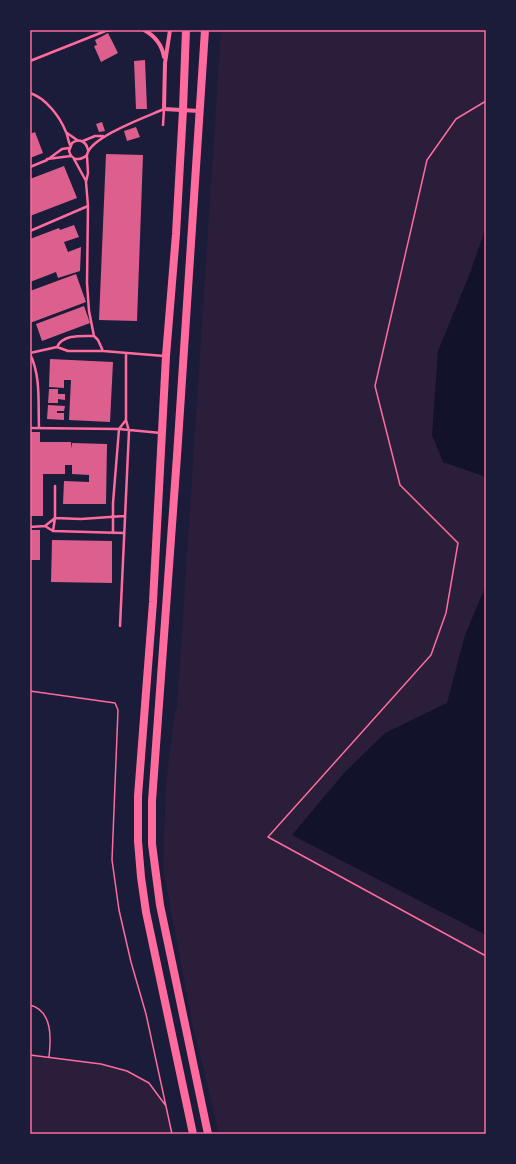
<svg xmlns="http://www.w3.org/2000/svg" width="516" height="1164" font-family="Bitter,serif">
	<rect width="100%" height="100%" fill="#1b1b3a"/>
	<path fill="#2a1e3b" d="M 221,30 L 486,30 L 486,1134 L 219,1134 L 192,1021 L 163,869 L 166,782 L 175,712 L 177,708 Z
		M 30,1055 L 101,1064 L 127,1071 L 149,1083 L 166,1108 L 172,1134 L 30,1134 Z"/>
	<path fill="#12122b" d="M 486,227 L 486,477 L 443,462 L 432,435 L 438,351 L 470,273 Z
		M 486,585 L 486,935 L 292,835 L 344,773 L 385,733 L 447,703 L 465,635 Z"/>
	<path fill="#dd5f8e" d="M 108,33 L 118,53 L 101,62 L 94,46 L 97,45 L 95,40 Z
		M 145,60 L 147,109 L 136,109 L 134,61 Z
		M 102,122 L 105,131 L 99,132 L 96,124 Z
		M 136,127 L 140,137 L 127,141 L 124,131 Z
		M 35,132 L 43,153 L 30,158 L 30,134 Z
		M 106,154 L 143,155 L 137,321 L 99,320 Z
		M 64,166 L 77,198 L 30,216 L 30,179 Z
		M 74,225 L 79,237 L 64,242 L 68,252 L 81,247 L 80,271 L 58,278 L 56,272 L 30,282 L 30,239 L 59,228 L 60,230 Z
		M 76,274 L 86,302 L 30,323 L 30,291 Z
		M 84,306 L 90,323 L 42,341 L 36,324 Z
		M 50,359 L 113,362 L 110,422 L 69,420 L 71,380 L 64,380 L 64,388 L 49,387 Z
		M 49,389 L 58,389 L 58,394 L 65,394 L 65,400 L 58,399 L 58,403 L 48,403 Z
		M 48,405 L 65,406 L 64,411 L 57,411 L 57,413 L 64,413 L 64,420 L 47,419 Z
		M 30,432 L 40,432 L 40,442 L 71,442 L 71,449 L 72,443 L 107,444 L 106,504 L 63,504 L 64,481 L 89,482 L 89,475 L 72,474 L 72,465 L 65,465 L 65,474 L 43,474 L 43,516 L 30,516 Z
		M 30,530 L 40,530 L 40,560 L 30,560 Z
		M 52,540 L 112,541 L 112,583 L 51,582 Z"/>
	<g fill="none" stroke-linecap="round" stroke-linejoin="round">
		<path stroke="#ff6b9d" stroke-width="1.5" d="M 486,101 L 456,119 L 427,160 L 375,386 L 400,485 L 458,543 L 446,613 L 431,655 L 268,837 L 486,956
			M 30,691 L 115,703 L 118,710 L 112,860 L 119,910 L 131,962 L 146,1014 L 172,1134
			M 30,1005 C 53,1011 51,1039 49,1057
			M 30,1055 L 101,1064 L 127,1071 L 149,1083 L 166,1106"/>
		<path stroke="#ff6b9d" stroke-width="2.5" d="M 30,61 L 108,30
			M 30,93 C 46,98 60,117 66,132 C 68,136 68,141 70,145
			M 67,133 L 77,140
			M 83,141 L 95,136 L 103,136
			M 88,150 C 86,141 79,138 72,143 L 69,151 C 72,161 80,161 87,155 C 90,137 146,117 164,109 L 163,125
			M 47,159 L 71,156
			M 74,159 L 86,181
			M 30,167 L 47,160 L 62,149 L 69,148
			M 88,206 L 87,283 L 89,311 L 94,336
			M 30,231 L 88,206 L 86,182 L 88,173 L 87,156
			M 57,347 C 63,334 82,336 94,336 L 98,340 L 103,351
			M 30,353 L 57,347 L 68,351 L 103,351 L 164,356
			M 30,354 C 41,376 38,403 39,428
			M 30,428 L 119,429 L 161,433
			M 45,526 L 55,518 L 81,519 L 124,516
			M 30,527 L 45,526 L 53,531 L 123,533
			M 53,531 L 55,518 L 55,486
			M 113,533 L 113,503 L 119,429 L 126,420
			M 120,626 L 129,431 L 126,420 L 126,353"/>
		<path stroke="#ff6b9d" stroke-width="4" d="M 108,30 L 109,30
			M 144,30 C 155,36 162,45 164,57
			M 170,30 L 165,63 L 164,109 L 199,111"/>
		<path stroke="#ff6b9d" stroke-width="8" d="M 186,30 L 183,110 L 176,234 L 166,356 L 153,602 L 138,796 L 138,841 L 141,877 L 146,912 L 193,1134
			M 205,30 L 177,456 L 152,801 L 152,844 L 160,905 L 208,1134"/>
	</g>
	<rect width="516" height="1164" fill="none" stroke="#1b1b3a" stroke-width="62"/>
	<rect x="31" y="31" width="454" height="1102" fill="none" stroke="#ff6b9d" stroke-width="1.5"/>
</svg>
